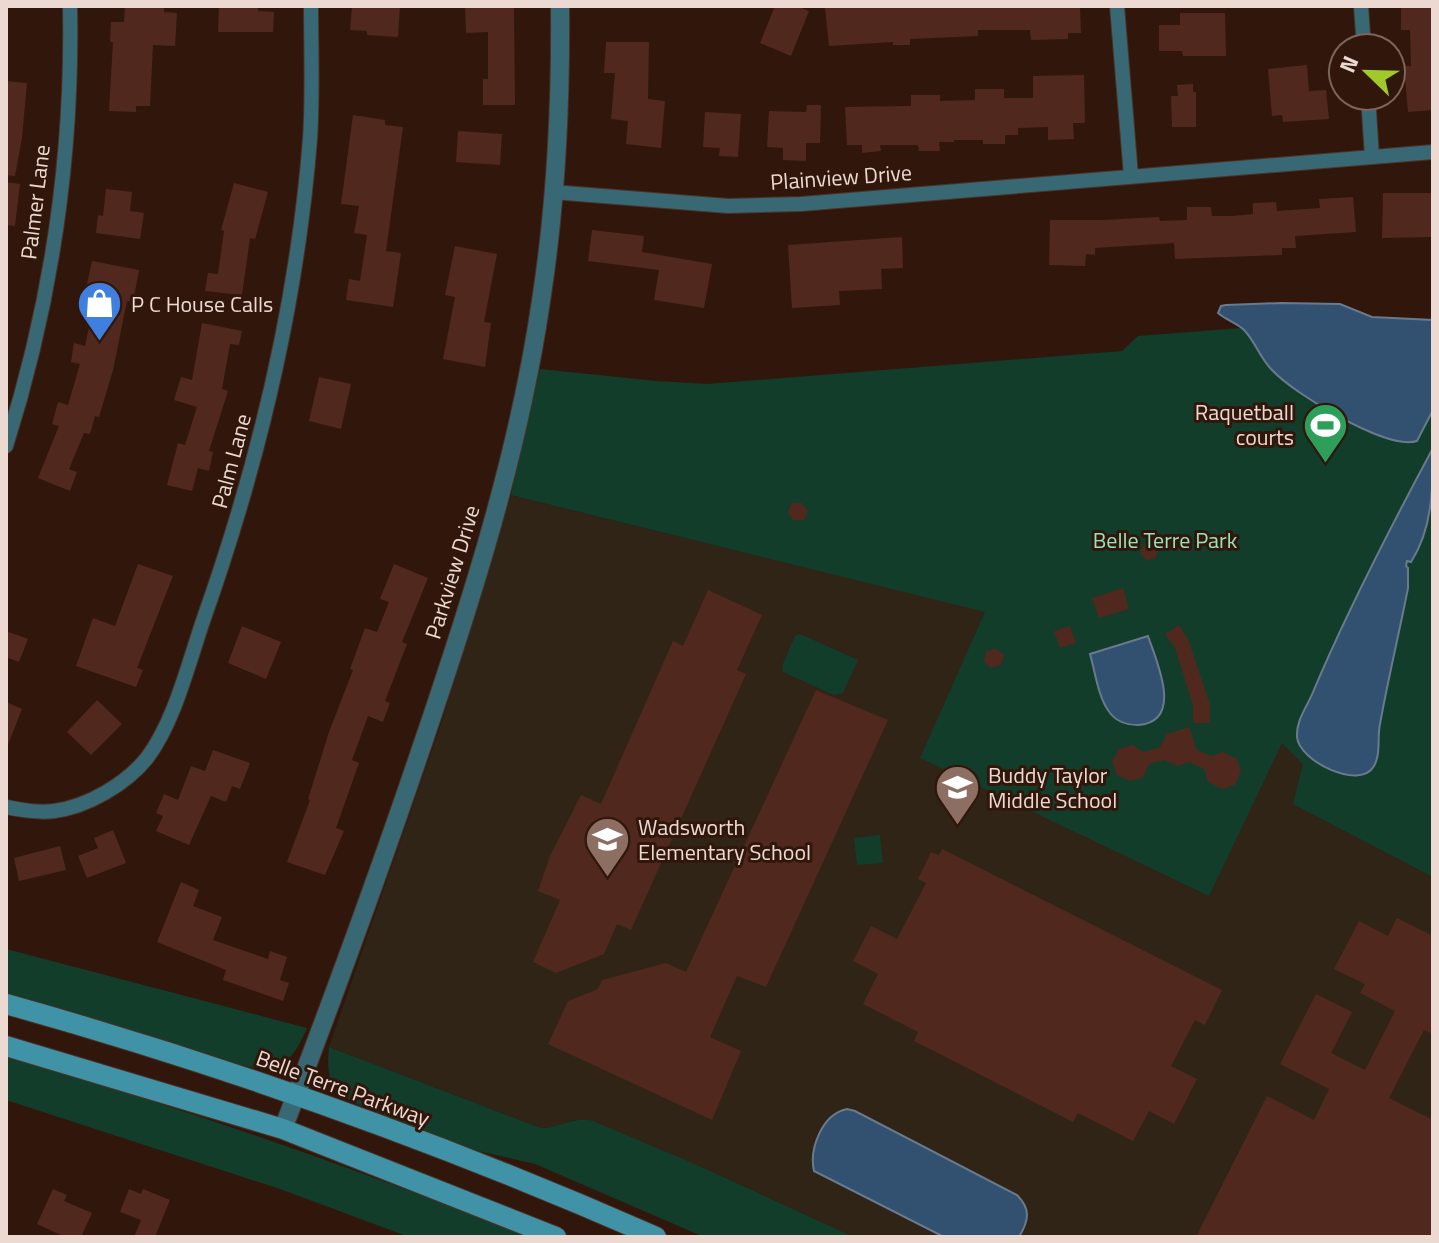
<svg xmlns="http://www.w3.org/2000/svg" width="1439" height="1243" font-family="'Titillium Web',sans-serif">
	<rect width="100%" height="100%" fill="#31170b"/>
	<path fill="#302416" d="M 1433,424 L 1433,1237 L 854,1237 L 704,1168 L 575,1120 L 560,1127 L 541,1128 L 329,1047 L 441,724 L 511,495 L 986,612 Z"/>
	<path fill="#123d2a" d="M 1281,303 L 1340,304 L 1372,317 L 1433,320 L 1433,877 L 1293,804 L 1303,764 L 1282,743 L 1209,896 L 920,758 L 985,612 L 511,495 L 540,369 L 656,381 L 707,384 L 1122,351 L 1138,336 L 1241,328 L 1221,316 L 1218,313 L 1221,306 Z
		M 800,634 L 858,660 L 843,693 L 834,695 L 783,672 L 782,666 L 795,636 Z
		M 880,835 L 883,863 L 857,865 L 854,838 Z
		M 6,949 L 307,1028 C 294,1058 282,1075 245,1066 L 6,995 Z
		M 329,1047 L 541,1128 C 559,1129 574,1116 593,1121 L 704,1168 L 854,1237 L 704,1237 L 535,1164 L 469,1149 L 359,1105 C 330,1091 326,1079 329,1047 Z
		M 6,1056 C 184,1108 357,1169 529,1237 L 409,1237 L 280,1189 L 6,1100 Z"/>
	<path fill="#325170" stroke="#6a7a8d" stroke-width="2" d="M 1281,303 L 1340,304 L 1372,317 L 1433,320 L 1433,410 L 1417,441 C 1387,451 1293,393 1272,370 C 1260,358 1255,341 1244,330 C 1237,323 1226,320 1218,313 L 1221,306 L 1226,305 Z
		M 1433,448 C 1433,486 1433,528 1411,562 L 1407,561 L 1406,566 L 1408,568 L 1408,588 C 1399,634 1388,679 1380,724 C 1377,738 1381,754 1374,766 C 1360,791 1299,761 1297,737 C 1296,720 1307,707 1313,692 C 1348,609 1390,528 1433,448 Z
		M 1148,636 C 1156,660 1185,722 1138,725 C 1127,725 1116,721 1110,713 C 1098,698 1095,671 1090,654 Z
		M 847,1109 L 855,1111 L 1017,1195 C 1031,1209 1029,1220 1019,1237 L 944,1237 L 814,1171 C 809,1149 822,1114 847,1109 Z"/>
	<path fill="#51281d" d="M 125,6 L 164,6 L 164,12 L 177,13 L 175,46 L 153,45 L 150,106 L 136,106 L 136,112 L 109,111 L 113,42 L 110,42 L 111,22 L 124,22 Z
		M 219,6 L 258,6 L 258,11 L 274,12 L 273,32 L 218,32 Z
		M 368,6 L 400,6 L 398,37 L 367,35 L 367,31 L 350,30 L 352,7 L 368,8 Z
		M 465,6 L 514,6 L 515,105 L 483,105 L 483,79 L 488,79 L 488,32 L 466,33 Z
		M 775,6 L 796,6 L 809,11 L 791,56 L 760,43 Z
		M 849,6 L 1080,7 L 1081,33 L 1068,33 L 1068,39 L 1031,40 L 1030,30 L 978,30 L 978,36 L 910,39 L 910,45 L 893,45 L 893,42 L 829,46 L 825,8 Z
		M 1433,6 L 1433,110 L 1408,112 L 1404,66 L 1411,66 L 1410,30 L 1401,30 L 1401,7 Z
		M 1180,13 L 1225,13 L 1226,56 L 1183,56 L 1182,51 L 1159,51 L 1159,25 L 1180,25 Z
		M 606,42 L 649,42 L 648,99 L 665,101 L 661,148 L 626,144 L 628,121 L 611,119 L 615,73 L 604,73 Z
		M 1307,65 L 1309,91 L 1326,90 L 1329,119 L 1283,122 L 1282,115 L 1272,116 L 1268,69 Z
		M 1084,75 L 1085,123 L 1073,123 L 1074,139 L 1048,140 L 1048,127 L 1018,128 L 1018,135 L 1005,135 L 1005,144 L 983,144 L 983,140 L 954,140 L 954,142 L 939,142 L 940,151 L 919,151 L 918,145 L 880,145 L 881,151 L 862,153 L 862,145 L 847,145 L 845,107 L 911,106 L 911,95 L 940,95 L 940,101 L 975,100 L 975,89 L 1004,89 L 1004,98 L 1033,98 L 1033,76 Z
		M 6,81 L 27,83 L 22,138 L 15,176 L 6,175 Z
		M 1193,84 L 1193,92 L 1196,92 L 1196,127 L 1172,127 L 1171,96 L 1178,96 L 1177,85 Z
		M 807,105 L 821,105 L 820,143 L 806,143 L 806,161 L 783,160 L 783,148 L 767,147 L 769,111 L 806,112 Z
		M 705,112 L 741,114 L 738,157 L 719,156 L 720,148 L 703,147 Z
		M 353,115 L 385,120 L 385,125 L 403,127 L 386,251 L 401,253 L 393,307 L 346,300 L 349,279 L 360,281 L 367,235 L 354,233 L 359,206 L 341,204 Z
		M 458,131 L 502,134 L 500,165 L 456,162 Z
		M 6,182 L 20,184 L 15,226 L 6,225 Z
		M 234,183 L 268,192 L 255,239 L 250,238 L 242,295 L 205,291 L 208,273 L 218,274 L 224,231 L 221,230 Z
		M 106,189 L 132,192 L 130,211 L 144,213 L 140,239 L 96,233 L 98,215 L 103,216 Z
		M 1383,193 L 1432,193 L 1432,237 L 1382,238 Z
		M 1353,197 L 1356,232 L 1295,236 L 1296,248 L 1282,248 L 1282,255 L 1175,259 L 1174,243 L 1095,248 L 1095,255 L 1086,254 L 1085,266 L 1049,265 L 1050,220 L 1103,220 L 1159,217 L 1160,221 L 1187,220 L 1187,207 L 1211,207 L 1212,216 L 1233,216 L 1253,214 L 1253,203 L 1276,202 L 1277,211 L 1320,208 L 1319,199 Z
		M 592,230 L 644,236 L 642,252 L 712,264 L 704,308 L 654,300 L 659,270 L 588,261 Z
		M 902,237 L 903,268 L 881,269 L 882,289 L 839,291 L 840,305 L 792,308 L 788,245 Z
		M 455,246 L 497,254 L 484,322 L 491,323 L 485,367 L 443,359 L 455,297 L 445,295 Z
		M 92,261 L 139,270 L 133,302 L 127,301 L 113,370 L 99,417 L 95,416 L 90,434 L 84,433 L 69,469 L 77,472 L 70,491 L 38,478 L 59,426 L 52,424 L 58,402 L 68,405 L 80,364 L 71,362 L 74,343 L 85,346 L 96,295 L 85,293 Z
		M 202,323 L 242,331 L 239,345 L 230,344 L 222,389 L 228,391 L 209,451 L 213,452 L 209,471 L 198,468 L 192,491 L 167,485 L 178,443 L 185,445 L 197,407 L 174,400 L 181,377 L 192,380 Z
		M 319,377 L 351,384 L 341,429 L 309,421 Z
		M 792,503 L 802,503 L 808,511 L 804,520 L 793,520 L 788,512 Z
		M 1144,544 L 1153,544 L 1158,551 L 1155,559 L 1146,560 L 1140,553 Z
		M 138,564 L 173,576 L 137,668 L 143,670 L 136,687 L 76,666 L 93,618 L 115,626 Z
		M 394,564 L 428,578 L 402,642 L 407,644 L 385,701 L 390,703 L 383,722 L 368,716 L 352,760 L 359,763 L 336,828 L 344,831 L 325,875 L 287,862 L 310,800 L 308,799 L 329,732 L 353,670 L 350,669 L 365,628 L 377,632 L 389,602 L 380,599 Z
		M 1123,588 L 1129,609 L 1099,618 L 1092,598 Z
		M 708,590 L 762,615 L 737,670 L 746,674 L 631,930 L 617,924 L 604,954 L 556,973 L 533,962 L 560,900 L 538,891 L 550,856 L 581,795 L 601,804 L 673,641 L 683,646 Z
		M 1179,625 L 1188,639 L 1210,705 L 1210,723 L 1193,723 L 1193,706 L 1175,648 L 1165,634 Z
		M 242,626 L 281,642 L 266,679 L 228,663 Z
		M 1070,626 L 1076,643 L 1060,648 L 1054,631 Z
		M 6,631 L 28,639 L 19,662 L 6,657 Z
		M 996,649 L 1004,655 L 1001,665 L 991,668 L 984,661 L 986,651 Z
		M 816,690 L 888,720 L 766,987 L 737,976 L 710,1037 L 741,1051 L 712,1120 L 548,1044 L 568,1001 L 598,989 L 602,980 L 666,963 L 686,972 Z
		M 97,700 L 122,724 L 91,755 L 67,732 Z
		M 6,702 L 22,709 L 7,747 L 6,747 Z
		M 1189,727 L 1197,750 L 1211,756 L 1223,752 L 1237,759 L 1241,771 L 1235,785 L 1222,789 L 1208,782 L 1204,769 L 1190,762 L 1177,766 L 1164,760 L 1149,764 L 1143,778 L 1130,781 L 1117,775 L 1112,762 L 1119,749 L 1132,745 L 1144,752 L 1160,747 L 1167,734 Z
		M 213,750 L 250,763 L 240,789 L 232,786 L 226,802 L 211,796 L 189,845 L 156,831 L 163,816 L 156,813 L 164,794 L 178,800 L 191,766 L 205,771 Z
		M 113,830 L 126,863 L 87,878 L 78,856 L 98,848 L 94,838 Z
		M 60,846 L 66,870 L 19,881 L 14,858 Z
		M 942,849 L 1222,990 L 1205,1025 L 1195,1020 L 1171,1066 L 1197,1079 L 1174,1124 L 1149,1111 L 1133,1141 L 1078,1113 L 1073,1122 L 914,1041 L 918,1032 L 863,1004 L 878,974 L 853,961 L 871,926 L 897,939 L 926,883 L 918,879 L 931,852 L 939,855 Z
		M 181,882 L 199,890 L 193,906 L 222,917 L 213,940 L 268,959 L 270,951 L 287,957 L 280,980 L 289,983 L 283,1001 L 223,980 L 226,970 L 157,942 Z
		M 1397,918 L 1433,936 L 1433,1034 L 1424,1030 L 1389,1098 L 1433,1120 L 1433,1237 L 1196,1237 L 1267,1096 L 1314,1120 L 1329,1089 L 1280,1064 L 1316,994 L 1352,1012 L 1331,1053 L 1365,1070 L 1395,1011 L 1360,993 L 1365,984 L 1334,969 L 1359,921 L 1388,936 Z
		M 53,1189 L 67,1195 L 64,1201 L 92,1213 L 81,1237 L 65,1237 L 37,1224 Z
		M 129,1189 L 141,1194 L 143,1189 L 170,1200 L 155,1237 L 134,1237 L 141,1220 L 120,1212 Z"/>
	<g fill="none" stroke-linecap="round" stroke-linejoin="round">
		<defs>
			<path id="minor" d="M 1117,6 L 1131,176
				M 1361,6 L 1364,48
				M 1368,96 L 1372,157
				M 553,192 L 728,206 L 801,204 L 1433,152
				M 6,446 C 51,304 73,154 70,6
				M 6,807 C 22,810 38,813 54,811 C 87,807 126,784 147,758 C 175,721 189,661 204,618 C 259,462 297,304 310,139 C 313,95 311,50 311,6"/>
			<path id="tertiary" d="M 283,1129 C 332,1001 379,873 423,743 C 472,599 519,452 541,301 C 556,204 561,104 560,6"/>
			<path id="secondary" d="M 6,1004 C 228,1066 445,1144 656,1237
				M 6,1046 L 283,1129 L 556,1237"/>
		</defs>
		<use href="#minor" stroke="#4b3227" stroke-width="16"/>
		<use href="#tertiary" stroke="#4b3227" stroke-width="20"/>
		<use href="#secondary" stroke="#4b3227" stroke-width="22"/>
		<use href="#minor" stroke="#386874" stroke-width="14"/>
		<use href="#tertiary" stroke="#386874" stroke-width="18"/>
		<use href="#secondary" stroke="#4092a6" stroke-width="20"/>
	</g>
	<defs>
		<symbol id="shop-pin" viewBox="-11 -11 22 30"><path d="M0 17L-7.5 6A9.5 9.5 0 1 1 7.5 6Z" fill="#3f7fe0" stroke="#31170b"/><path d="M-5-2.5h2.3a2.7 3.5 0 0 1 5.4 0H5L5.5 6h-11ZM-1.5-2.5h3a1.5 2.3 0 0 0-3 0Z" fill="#fff"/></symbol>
		<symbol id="stadium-pin" viewBox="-11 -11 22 30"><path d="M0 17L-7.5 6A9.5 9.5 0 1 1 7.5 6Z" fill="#2e9e5b" stroke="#31170b"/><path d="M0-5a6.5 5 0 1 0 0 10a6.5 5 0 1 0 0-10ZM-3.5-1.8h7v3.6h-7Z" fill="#fff"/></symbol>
		<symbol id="school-pin" viewBox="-11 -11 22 30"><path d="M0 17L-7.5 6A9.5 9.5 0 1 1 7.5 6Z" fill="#8d6e63" stroke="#31170b"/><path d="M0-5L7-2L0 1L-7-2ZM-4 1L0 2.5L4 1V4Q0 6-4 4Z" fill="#fff"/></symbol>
	</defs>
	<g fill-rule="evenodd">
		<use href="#shop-pin" x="74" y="278" width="51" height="69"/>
		<use href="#stadium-pin" x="1300" y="400" width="51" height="69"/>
		<use href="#school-pin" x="932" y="762" width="51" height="69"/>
		<use href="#school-pin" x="582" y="814" width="51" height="69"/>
	</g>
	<g text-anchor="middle" stroke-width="6" stroke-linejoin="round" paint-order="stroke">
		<g font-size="22" fill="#ecdad2" stroke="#31170b">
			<text transform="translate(841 177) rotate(-4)" y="8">Plainview Drive</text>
			<text transform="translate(35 202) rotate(-83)" y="8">Palmer Lane</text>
			<text transform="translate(231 461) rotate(-75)" y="8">Palm Lane</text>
			<text transform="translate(452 572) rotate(-73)" y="8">Parkview Drive</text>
			<text transform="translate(343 1088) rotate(20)" y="8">Belle Terre Parkway</text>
		</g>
		<g font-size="22" fill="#ecdad2" stroke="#31170b" text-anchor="start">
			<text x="131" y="312">P C House Calls</text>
			<text x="1294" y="420" text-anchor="end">Raquetball<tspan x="1294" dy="25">courts</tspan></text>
			<text x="988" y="783">Buddy Taylor<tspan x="988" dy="25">Middle School</tspan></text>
			<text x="638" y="835">Wadsworth<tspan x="638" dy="25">Elementary School</tspan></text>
		</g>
		<g font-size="22" fill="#96e3bc" stroke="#31170b">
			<text x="1165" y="548">Belle Terre Park</text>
		</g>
	</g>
	<rect width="1439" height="1243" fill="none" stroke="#ecdad2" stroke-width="16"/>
	<g transform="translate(1367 72) rotate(293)"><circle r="38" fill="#31170b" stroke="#7c655b" stroke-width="2"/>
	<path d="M0-6L14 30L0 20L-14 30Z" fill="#a0c92b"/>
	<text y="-12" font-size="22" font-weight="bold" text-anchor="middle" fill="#ecdad2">N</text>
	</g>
</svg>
